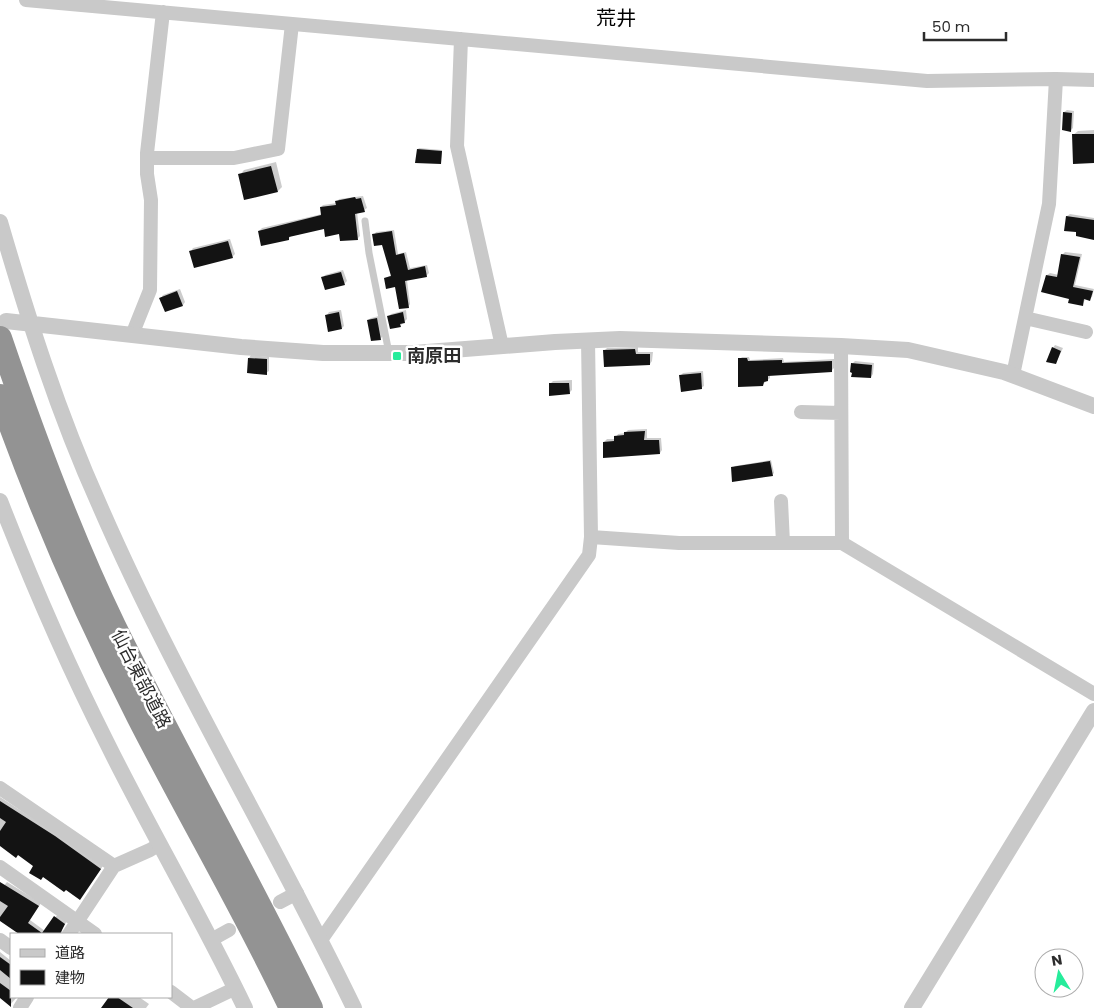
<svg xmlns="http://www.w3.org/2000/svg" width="1094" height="1008" font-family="Poppins,'Noto Sans JP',sans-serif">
	<rect width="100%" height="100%" fill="#fff"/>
	<path fill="#0003" d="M 1067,110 L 1074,111 L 1073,128 L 1071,130 L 1064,112 Z
		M 1094,130 L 1094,162 L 1073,135 L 1078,131 Z
		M 419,148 L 442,150 L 441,162 L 440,163 L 418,149 Z
		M 276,162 L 282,187 L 278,191 L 240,175 L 244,170 Z
		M 363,196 L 367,208 L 364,210 L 357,212 L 360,236 L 357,239 L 325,228 L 291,236 L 289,238 L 259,231 L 262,228 L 322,214 L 321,207 L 323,205 L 337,203 L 339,199 Z
		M 1070,214 L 1094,218 L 1094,239 L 1078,231 L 1065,230 L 1067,216 Z
		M 394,230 L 398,254 L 406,252 L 410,268 L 427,265 L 429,273 L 426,276 L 407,280 L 410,304 L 408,307 L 396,286 L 385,278 L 392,275 L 383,243 L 374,235 L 376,232 Z
		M 230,239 L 235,254 L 232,257 L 191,251 L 193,248 Z
		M 1065,252 L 1082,254 L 1075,285 L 1094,289 L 1092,297 L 1089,299 L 1086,298 L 1082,305 L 1070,298 L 1047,275 L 1050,273 L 1059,275 L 1062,255 Z
		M 343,270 L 347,281 L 344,284 L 323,278 L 325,275 Z
		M 180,289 L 185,302 L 183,305 L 165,311 L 161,298 L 163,295 Z
		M 341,310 L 344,326 L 342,328 L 327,315 L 329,312 Z
		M 406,310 L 407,319 L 400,326 L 388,317 L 391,314 Z
		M 379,316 L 383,336 L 380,339 L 368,320 L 371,318 Z
		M 1055,345 L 1063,348 L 1056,363 L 1053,348 Z
		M 638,347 L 638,352 L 653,352 L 652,361 L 650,364 L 605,350 L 607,348 Z
		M 251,355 L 269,357 L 269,371 L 266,373 L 249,358 Z
		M 742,357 L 749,357 L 750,360 L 783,358 L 784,362 L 834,359 L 834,368 L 832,370 L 770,375 L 770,378 L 762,385 L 740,359 Z
		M 855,361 L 874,363 L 873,374 L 871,377 L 853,372 L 853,363 Z
		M 703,371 L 704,386 L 701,388 L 680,376 L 683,373 Z
		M 572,380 L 572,390 L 569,393 L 550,384 L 553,381 Z
		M 647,429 L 647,438 L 661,438 L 662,450 L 660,453 L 604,442 L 607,439 L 615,439 L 618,434 L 625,433 L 628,430 Z
		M 771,460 L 774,473 L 772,475 L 733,468 L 735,466 Z
		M 0,797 L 57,834 L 103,866 L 80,898 L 19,854 L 0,845 Z
		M 7,882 L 41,903 L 30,920 L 45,931 L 58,914 L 67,921 L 62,929 L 63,934 L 21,934 L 0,919 L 0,890 Z
		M 0,952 L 11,961 L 11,997 L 17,997 L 10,1005 L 0,997 Z
		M 111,997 L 139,997 L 149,1004 L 146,1008 L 103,1008 Z"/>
	<path fill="#131313" d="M 1063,112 L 1072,113 L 1071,132 L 1062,130 Z
		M 1072,134 L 1094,134 L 1094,163 L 1073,164 Z
		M 417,149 L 442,151 L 441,164 L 415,163 Z
		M 271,166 L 278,192 L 244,200 L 238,174 Z
		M 355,197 L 356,199 L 361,198 L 365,212 L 355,214 L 358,240 L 340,241 L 339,234 L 325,237 L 324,229 L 289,237 L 289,240 L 261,246 L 258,231 L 321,215 L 320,207 L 336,205 L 335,201 Z
		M 1066,216 L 1094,220 L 1094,240 L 1076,236 L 1076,232 L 1064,231 Z
		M 392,231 L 396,255 L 404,253 L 408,270 L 425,266 L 427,277 L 405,281 L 409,308 L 399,309 L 395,287 L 386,289 L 384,278 L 391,276 L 382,245 L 374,246 L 372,234 Z
		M 228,241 L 233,258 L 194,268 L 189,251 Z
		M 1061,254 L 1080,257 L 1073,287 L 1093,291 L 1090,301 L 1084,299 L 1083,306 L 1068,303 L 1069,299 L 1041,292 L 1046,275 L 1057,277 Z
		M 341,272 L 345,285 L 325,290 L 321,277 Z
		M 177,291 L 183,306 L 165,312 L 159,298 Z
		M 339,312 L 342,329 L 328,332 L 325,315 Z
		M 403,312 L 405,323 L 400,324 L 401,327 L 390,329 L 387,316 Z
		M 377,318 L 381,340 L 371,341 L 367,320 Z
		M 1052,347 L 1061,351 L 1056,364 L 1046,362 Z
		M 635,349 L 636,354 L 650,354 L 650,365 L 604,367 L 603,350 Z
		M 248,358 L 267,359 L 267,375 L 247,373 Z
		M 738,358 L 747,358 L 748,361 L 782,360 L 782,363 L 832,361 L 832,372 L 768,376 L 768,381 L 764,382 L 763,386 L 738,387 Z
		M 851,363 L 872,365 L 871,378 L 851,377 L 852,373 L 850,372 Z
		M 701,373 L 702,389 L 681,392 L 679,375 Z
		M 549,383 L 569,383 L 570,394 L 549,396 Z
		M 645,431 L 644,440 L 659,440 L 660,454 L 603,458 L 603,442 L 614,441 L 614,436 L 624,435 L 624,432 Z
		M 770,461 L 773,476 L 732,482 L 731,467 Z
		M 0,801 L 55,836 L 101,869 L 80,900 L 66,890 L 64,892 L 43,877 L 41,880 L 29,873 L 33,866 L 18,855 L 16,858 L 0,846 L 0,831 L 6,822 L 0,818 Z
		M 0,882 L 39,906 L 28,923 L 42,933 L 54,916 L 65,924 L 60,934 L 19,934 L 0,921 L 0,917 L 8,906 L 0,901 Z
		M 0,957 L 11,965 L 11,979 L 0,970 Z
		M 0,983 L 11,991 L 11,1007 L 0,998 Z
		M 109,997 L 117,997 L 133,1008 L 101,1008 Z"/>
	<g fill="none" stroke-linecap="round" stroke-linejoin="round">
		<path stroke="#c9c9c9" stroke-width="7" d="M 365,221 L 369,253 L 389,353"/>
		<path stroke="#c9c9c9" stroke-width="14" d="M 26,0 L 927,81 L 1056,79
			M 461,39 L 457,146 L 502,346
			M 147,158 L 234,158 L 278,149 L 292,24
			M 1025,318 L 1086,332
			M 132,335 L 150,290 L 151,200 L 147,174 L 147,153 L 163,12
			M 588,340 L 591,537 L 679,543 L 842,543 L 841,346
			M 1013,375 L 1049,204 L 1056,79 L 1094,80
			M 801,412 L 841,413
			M 781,501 L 783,543
			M 842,543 L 1094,694
			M 0,788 L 114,866 L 69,934
			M 114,866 L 150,850 L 160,844
			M 0,867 L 95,934
			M 280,902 L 297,893
			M 0,940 L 11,948
			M 211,940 L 229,930
			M 321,940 L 589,555 L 591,537
			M 171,992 L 192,1008
			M 20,1008 L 27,997
			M 194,1008 L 236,988"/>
		<path stroke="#c9c9c9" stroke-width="16" d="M 0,222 C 28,318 58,413 99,504 C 174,677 272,838 354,1008
			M 6,321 L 241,347 L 323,353 L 414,353 L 555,342 L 620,339 L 841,346 L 908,350 L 1004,372 L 1094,406
			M 0,501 C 32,583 67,664 107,743 C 151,832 202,918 245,1008
			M 912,1008 L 1094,711"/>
		<path stroke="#939393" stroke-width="24" d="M 0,338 C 33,435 69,533 114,626 C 177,755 249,879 311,1008
			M 0,396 C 39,506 85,612 138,716 C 188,814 244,909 291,1008"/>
	</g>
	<rect fill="#26ec9b" stroke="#fff" stroke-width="2" x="392" y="351" width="10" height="10" rx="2.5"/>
	<g text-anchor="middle" stroke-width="5" stroke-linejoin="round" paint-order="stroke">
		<g font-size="18" font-weight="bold" fill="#2c2c2c" stroke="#fff" text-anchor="start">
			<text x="407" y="362">南原田</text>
		</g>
		<g font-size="18" fill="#2c2c2c" stroke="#fff">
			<text transform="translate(141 679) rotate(63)" y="6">仙台東部道路</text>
		</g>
		<g font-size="20" fill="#000" stroke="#fff">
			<text x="616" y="25">荒井</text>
		</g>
	</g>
	<rect x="10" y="933" width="162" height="65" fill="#ffffff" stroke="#ababab"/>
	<rect x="20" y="949" width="25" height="8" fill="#c9c9c9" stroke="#ababab"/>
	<text x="55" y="958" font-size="15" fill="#2c2c2c">道路</text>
	<rect x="20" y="970" width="25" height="15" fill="#131313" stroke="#ababab"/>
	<text x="55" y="983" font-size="15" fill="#2c2c2c">建物</text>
	<g transform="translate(1059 973) rotate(350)"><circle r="24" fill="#ffffff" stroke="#ababab"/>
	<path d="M0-4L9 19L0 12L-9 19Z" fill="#26ec9b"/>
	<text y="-8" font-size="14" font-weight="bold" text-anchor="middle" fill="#2c2c2c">N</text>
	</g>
	<path d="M924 32v8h82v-8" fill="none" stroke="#2c2c2c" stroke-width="2.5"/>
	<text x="932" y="32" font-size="15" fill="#2c2c2c" stroke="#ffffff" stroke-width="4" paint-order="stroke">50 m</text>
</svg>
